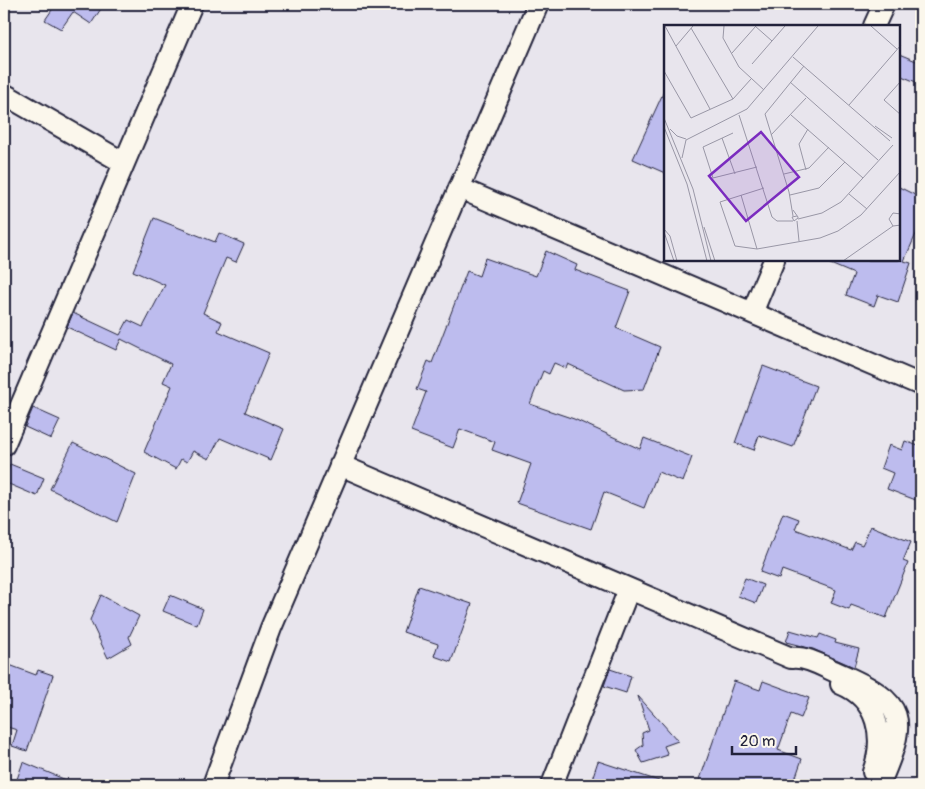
<svg xmlns="http://www.w3.org/2000/svg" width="925" height="789" font-family="Pangolin,sans-serif">
	<rect width="100%" height="100%" fill="#e8e5ed"/>
	<filter id="ink" filterUnits="userSpaceOnUse"><feTurbulence type="fractalNoise" baseFrequency=".02" numOctaves="2"/><feDisplacementMap in="SourceGraphic" scale="10" xChannelSelector="R" yChannelSelector="G"/><feConvolveMatrix kernelMatrix="1 2 1 2 8 2 1 2 1" color-interpolation-filters="sRGB"/></filter>
	<g filter="url(#ink)">
		<path fill="#bdbcee" stroke="#22223b" d="M 56,4 L 104,4 L 91,24 L 73,12 L 61,29 L 45,20 Z
			M 899,54 L 921,63 L 921,84 L 899,75 Z
			M 665,89 L 665,173 L 633,159 Z
			M 899,187 L 921,198 L 921,223 L 904,261 L 911,263 L 898,302 L 878,295 L 874,306 L 846,295 L 854,274 L 821,260 L 899,260 Z
			M 154,218 L 215,242 L 219,233 L 244,244 L 236,262 L 226,258 L 203,313 L 222,322 L 218,331 L 269,353 L 245,412 L 284,429 L 271,460 L 220,438 L 209,459 L 193,451 L 187,462 L 181,459 L 176,469 L 144,452 L 172,386 L 163,382 L 171,364 L 121,339 L 116,350 L 67,327 L 73,313 L 120,335 L 128,320 L 143,327 L 165,285 L 133,271 Z
			M 546,251 L 577,265 L 575,270 L 630,291 L 616,328 L 660,347 L 644,389 L 624,390 L 568,364 L 566,368 L 554,363 L 549,374 L 543,371 L 530,404 L 574,419 L 640,449 L 644,438 L 692,457 L 683,482 L 658,472 L 644,508 L 604,492 L 591,529 L 517,503 L 531,464 L 492,450 L 495,442 L 460,429 L 453,448 L 411,432 L 426,392 L 417,389 L 428,361 L 432,363 L 467,271 L 479,276 L 485,258 L 536,276 Z
			M 763,366 L 816,386 L 793,447 L 759,435 L 754,450 L 735,443 Z
			M 33,408 L 60,420 L 51,439 L 25,427 Z
			M 905,441 L 921,447 L 921,502 L 887,489 L 893,473 L 881,468 L 889,445 L 902,450 Z
			M 73,443 L 136,474 L 117,522 L 50,489 Z
			M 10,464 L 44,478 L 37,496 L 4,482 Z
			M 783,513 L 799,519 L 795,529 L 851,550 L 855,542 L 862,545 L 871,526 L 911,542 L 903,561 L 908,563 L 886,618 L 851,605 L 849,610 L 831,603 L 836,590 L 782,570 L 779,579 L 760,572 Z
			M 745,578 L 763,585 L 756,603 L 738,596 Z
			M 419,586 L 472,604 L 451,662 L 434,656 L 438,644 L 403,632 Z
			M 101,595 L 139,616 L 129,637 L 132,644 L 108,658 L 90,620 Z
			M 170,595 L 203,609 L 197,625 L 163,611 Z
			M 790,630 L 818,638 L 820,634 L 836,640 L 835,643 L 859,649 L 854,667 L 813,649 L 786,642 Z
			M 4,663 L 36,675 L 38,670 L 53,675 L 27,751 L 12,746 L 17,730 L 4,726 Z
			M 610,669 L 631,676 L 626,693 L 604,686 Z
			M 734,681 L 760,690 L 763,681 L 809,698 L 801,718 L 791,714 L 778,750 L 802,759 L 793,785 L 698,785 Z
			M 638,696 L 678,741 L 664,746 L 668,755 L 643,763 L 636,750 L 643,745 L 642,733 L 649,730 Z
			M 598,761 L 662,782 L 661,785 L 590,785 Z
			M 23,762 L 78,785 L 15,785 Z"/>
		<g fill="none" stroke-linecap="round" stroke-linejoin="round">
			<defs>
				<path id="street" d="M 874,26 L 884,4
					M 4,94 L 124,163
					M 459,188 L 921,385
					M 752,313 L 774,260
					M 4,445 L 192,4
					M 340,465 L 791,658 C 807,656 824,667 838,673 C 908,703 908,718 879,785
					M 841,684 C 878,699 886,737 873,772
					M 213,785 L 271,628 L 538,4
					M 552,785 L 629,589"/>
			</defs>
			<use href="#street" stroke="#22223b" stroke-width="24"/>
			<use href="#street" stroke="#fbf7ec" stroke-width="20"/>
		</g>
	</g>
	<g transform="translate(664 25)">
		<rect width="236" height="236" fill="#e8e5ed"/>
		<path fill="none" stroke="#9997a6" stroke-width="1" d="M 1,1 L 46,84M 60,1 L 59,13 L 75,42 L 100,65M 91,1 L 108,16M 207,1 L 233,24M 27,3 L 69,74M 12,21 L 29,1M 68,28 L 92,1M 129,32 L 226,116M 88,39 L 121,1M 0,46 L 27,93 L 69,74 L 87,54M 237,56 L 220,75 L 237,90M 126,57 L 214,135M 185,80 L 237,20M 75,90 L 108,192 L 113,196 L 129,196M 127,90 L 199,153M 0,93 L 29,164 L 47,236M 211,101 L 228,113M 0,102 L 23,159 L 43,236M 6,104 L 13,111 L 22,114M 69,108 L 39,122 L 49,153 L 93,142M 107,110 L 142,73M 58,113 L 71,149M 18,133 L 22,115 L 83,84 L 154,1M 142,145 L 135,119 L 144,104M 120,149 L 145,143 L 165,122M 100,163 L 56,177 L 71,221 L 93,224 L 156,213 L 174,206 L 197,190 L 237,146M 185,169 L 203,184M 77,170 L 93,224M 126,170 L 155,163 L 181,137M 129,185 L 134,192 L 134,193 L 130,196 L 128,192 L 133,191M 237,189 L 229,188 L 225,194 L 229,201 L 237,200M 129,191 L 125,167 L 101,89 L 140,41M 134,194 L 158,188 L 177,177 L 229,120M 133,196 L 135,216M 40,202 L 51,236M 0,204 L 6,211 L 13,236M 0,207 L 10,236M 179,236 L 229,201"/>
		<path fill="#7b2cbf" fill-opacity="0.15" stroke="#7b2cbf" stroke-width="2.5" d="M 97,107 L 135,152 L 82,196 L 45,151 Z"/>
		<rect width="236" height="236" fill="none" stroke="#22223b" stroke-width="2.5"/>
	</g>
	<rect width="925" height="789" fill="none" stroke="#fbf7ec" stroke-width="20"/>
	<rect x="10" y="10" width="905" height="769" fill="none" stroke="#22223b" stroke-width="2" filter="url(#ink)"/>
	<path d="M732 746v8h64v-8" fill="none" stroke="#22223b" stroke-width="2.5"/>
	<text x="740" y="746" font-size="15" fill="#22223b" stroke="#fbf7ec" stroke-width="4" paint-order="stroke">20 m</text>
</svg>
